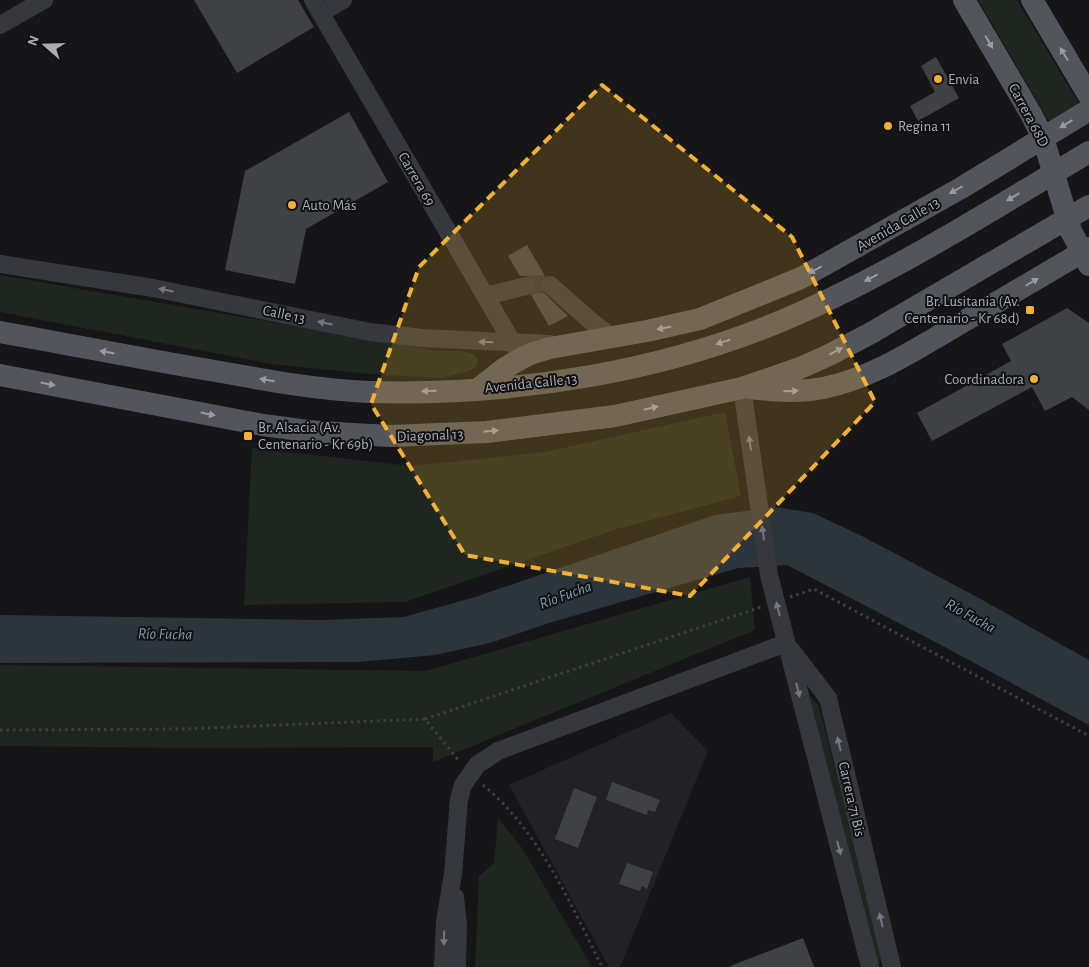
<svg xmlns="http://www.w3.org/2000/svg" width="1089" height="967" font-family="'Alegreya Sans',sans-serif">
	<rect width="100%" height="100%" fill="#161618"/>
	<path fill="#222225" d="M 671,713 L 708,751 L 620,967 L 609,967 L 509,785 Z"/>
	<path fill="#1e261f" d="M 978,0 L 1017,0 L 1081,107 L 1050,123 Z
		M 0,275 L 438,351 L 461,351 L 474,354 L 478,360 L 475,368 L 467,372 L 441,378 L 369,374 L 271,364 L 0,312 Z
		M 725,412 L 741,496 L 617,529 L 405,602 L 244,605 L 252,448 L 411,466 L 545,452 Z
		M 750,577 L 755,630 L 433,762 L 433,747 L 189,748 L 0,746 L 0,665 L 425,671 Z
		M 809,694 L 819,706 L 884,961 L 878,963 Z
		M 498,818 L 522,848 L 592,967 L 475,967 L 479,876 L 494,863 Z"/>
	<path fill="#2c353c" d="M 775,507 L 813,513 L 862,536 L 977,597 L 1089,660 L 1089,725 L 941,645 L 787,565 L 738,568 L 549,623 L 490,643 L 435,655 L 358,662 L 0,663 L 0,615 L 322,620 L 404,617 L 475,597 L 715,515 Z"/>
	<path fill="#404145" d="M 194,0 L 298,0 L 314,27 L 237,73 Z
		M 936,57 L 959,98 L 918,121 L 910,106 L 935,92 L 921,66 Z
		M 349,112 L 388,182 L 306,229 L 295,284 L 225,270 L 245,171 Z
		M 527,245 L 545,276 L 540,282 L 540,289 L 568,316 L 549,326 L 531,295 L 536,288 L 534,279 L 528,276 L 520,276 L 508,256 Z
		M 1067,308 L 1089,323 L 1089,410 L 1072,397 L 1045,411 L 1032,387 L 932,441 L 917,413 L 1011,361 L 1002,344 Z
		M 612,782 L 660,800 L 655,812 L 648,810 L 647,815 L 606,800 Z
		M 574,788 L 597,797 L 578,848 L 555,839 Z
		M 627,863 L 653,872 L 647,889 L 642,886 L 640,891 L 619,884 Z
		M 803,938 L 814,967 L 731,967 L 730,966 Z"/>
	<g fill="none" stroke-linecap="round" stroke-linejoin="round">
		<path stroke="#333438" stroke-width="18" stroke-dasharray="18 9" stroke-linecap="butt" d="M 526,286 L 540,284 L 550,285"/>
		<path stroke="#3d3f44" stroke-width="3" stroke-dasharray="2.5 4" stroke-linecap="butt" d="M 790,597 L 814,589 L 1089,736
			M 425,719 L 761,607
			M 0,730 L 182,729 L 425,719 L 459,761
			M 483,785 C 538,830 571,904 602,967"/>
		<path stroke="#37383d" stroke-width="18" d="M 313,0 L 518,352
			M 321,13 L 343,0
			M 0,25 L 44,0
			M 0,264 L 153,288 L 370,332 L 422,338 L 549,344
			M 550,285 L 593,323 L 613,338
			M 485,296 L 526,286
			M 742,388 L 769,575 L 870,967
			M 791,650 L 828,698 L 892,967
			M 455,897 L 458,925 L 457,967
			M 443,967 L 445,921 L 453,874 L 459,799 L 463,785 L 477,765 L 498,751 L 786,643"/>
		<path stroke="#53555c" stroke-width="22" d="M 964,0 L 1031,114 L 1043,138 L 1071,231 L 1089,265
			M 1032,0 L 1089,96
			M 0,332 C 74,345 147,360 221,372 C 270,381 320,390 369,392 C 515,396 669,372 802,312 C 902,267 995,208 1089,152
			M 0,375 L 263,425 L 308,431 L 352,434 L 391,436 L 487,432 L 615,416 L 742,388 L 800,368 L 829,355 L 871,333 L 1089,206
			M 751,388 C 775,391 798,393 823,388 C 870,379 913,351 954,327 C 999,301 1044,275 1089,248
			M 477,390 L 505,368 L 522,358 L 533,353 L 550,348 L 647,331 L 700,319 L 801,278 L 961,188 L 1089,110"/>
	</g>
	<defs><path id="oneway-solid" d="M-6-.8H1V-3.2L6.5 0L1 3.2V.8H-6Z" transform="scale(1.25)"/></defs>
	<g fill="#979ba6">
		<use href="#oneway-solid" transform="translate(989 42) rotate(60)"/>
		<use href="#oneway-solid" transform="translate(1064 54) rotate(-121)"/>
		<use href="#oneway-solid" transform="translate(1066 124) rotate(149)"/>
		<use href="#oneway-solid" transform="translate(956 190) rotate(150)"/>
		<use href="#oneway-solid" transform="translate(1013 197) rotate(149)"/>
		<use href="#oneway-solid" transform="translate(815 270) rotate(152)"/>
		<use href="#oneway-solid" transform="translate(871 278) rotate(152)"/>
		<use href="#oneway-solid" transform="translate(1032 282) rotate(-30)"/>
		<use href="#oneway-solid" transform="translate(664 328) rotate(169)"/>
		<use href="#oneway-solid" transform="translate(723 342) rotate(162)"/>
		<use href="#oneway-solid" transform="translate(836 351) rotate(-28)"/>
		<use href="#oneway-solid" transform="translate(107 352) rotate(-169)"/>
		<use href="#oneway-solid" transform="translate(267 380) rotate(-171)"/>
		<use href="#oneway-solid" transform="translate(48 384) rotate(11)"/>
		<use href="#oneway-solid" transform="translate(429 391) rotate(179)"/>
		<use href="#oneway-solid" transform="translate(791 391) rotate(-1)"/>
		<use href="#oneway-solid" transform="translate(651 408) rotate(-13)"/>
		<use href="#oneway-solid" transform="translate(208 414) rotate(11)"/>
		<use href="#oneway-solid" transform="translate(491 431) rotate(-6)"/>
	</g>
	<g fill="#757881">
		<use href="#oneway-solid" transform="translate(166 290) rotate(-168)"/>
		<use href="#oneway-solid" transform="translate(325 323) rotate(-168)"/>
		<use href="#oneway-solid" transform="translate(486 342) rotate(-178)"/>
		<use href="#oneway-solid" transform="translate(750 443) rotate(-98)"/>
		<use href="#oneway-solid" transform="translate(763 533) rotate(-98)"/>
		<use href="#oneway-solid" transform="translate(778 609) rotate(-104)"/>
		<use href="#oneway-solid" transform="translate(798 690) rotate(76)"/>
		<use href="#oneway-solid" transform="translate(839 744) rotate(-103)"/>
		<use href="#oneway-solid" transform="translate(839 848) rotate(75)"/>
		<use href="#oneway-solid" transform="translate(881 920) rotate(-103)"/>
		<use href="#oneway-solid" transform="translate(444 938) rotate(92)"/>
	</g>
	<path fill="#f2b134" fill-opacity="0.2" stroke="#f2b134" stroke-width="4" stroke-dasharray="10 6" stroke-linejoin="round" d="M 602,85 L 792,237 L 875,402 L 690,596 L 465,555 L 371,404 L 419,267 Z"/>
	<g fill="#f2b134" stroke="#111113" stroke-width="2">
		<circle cx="938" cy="79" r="5"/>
		<circle cx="888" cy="126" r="5"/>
		<circle cx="292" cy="205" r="5"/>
		<rect x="1025" y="305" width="10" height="10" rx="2.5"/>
		<circle cx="1034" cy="379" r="5"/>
		<rect x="243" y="431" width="10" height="10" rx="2.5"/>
	</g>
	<g text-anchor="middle" stroke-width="4" stroke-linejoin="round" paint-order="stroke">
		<g font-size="15" fill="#a8adb8" stroke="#111113" text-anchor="start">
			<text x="948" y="84">Envia</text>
			<text x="898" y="131">Regina 11</text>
			<text x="302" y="210">Auto Más</text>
			<text x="1020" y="306" text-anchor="end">Br. Lusitania (Av.<tspan x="1020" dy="17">Centenario - Kr 68d)</tspan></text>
			<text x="1024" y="384" text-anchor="end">Coordinadora</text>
			<text x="258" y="432">Br. Alsacia (Av.<tspan x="258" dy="17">Centenario - Kr 69b)</tspan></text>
		</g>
		<g font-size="15" fill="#a8adb8" stroke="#111113">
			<text transform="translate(1029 115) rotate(62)" y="5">Carrera 68D</text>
			<text transform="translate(417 179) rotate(60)" y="5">Carrera 69</text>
			<text transform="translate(898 224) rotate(-30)" y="5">Avenida Calle 13</text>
			<text transform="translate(284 314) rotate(12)" y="5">Calle 13</text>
			<text transform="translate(531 383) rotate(-6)" y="5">Avenida Calle 13</text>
			<text transform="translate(430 435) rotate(-2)" y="5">Diagonal 13</text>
			<text transform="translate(852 799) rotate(77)" y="5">Carrera 71 Bis</text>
		</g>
		<g font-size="16" font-style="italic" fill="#7f9bb3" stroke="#111113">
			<text transform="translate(565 594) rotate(-20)" y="6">Río Fucha</text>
			<text transform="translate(971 615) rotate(29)" y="6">Río Fucha</text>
			<text transform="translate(165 633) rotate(1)" y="6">Río Fucha</text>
		</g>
	</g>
	<g transform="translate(45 45) rotate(290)" stroke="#111113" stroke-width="4" paint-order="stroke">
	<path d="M0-4L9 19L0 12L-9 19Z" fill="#a8adb8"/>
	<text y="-8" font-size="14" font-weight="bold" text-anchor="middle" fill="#a8adb8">N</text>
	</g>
</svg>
